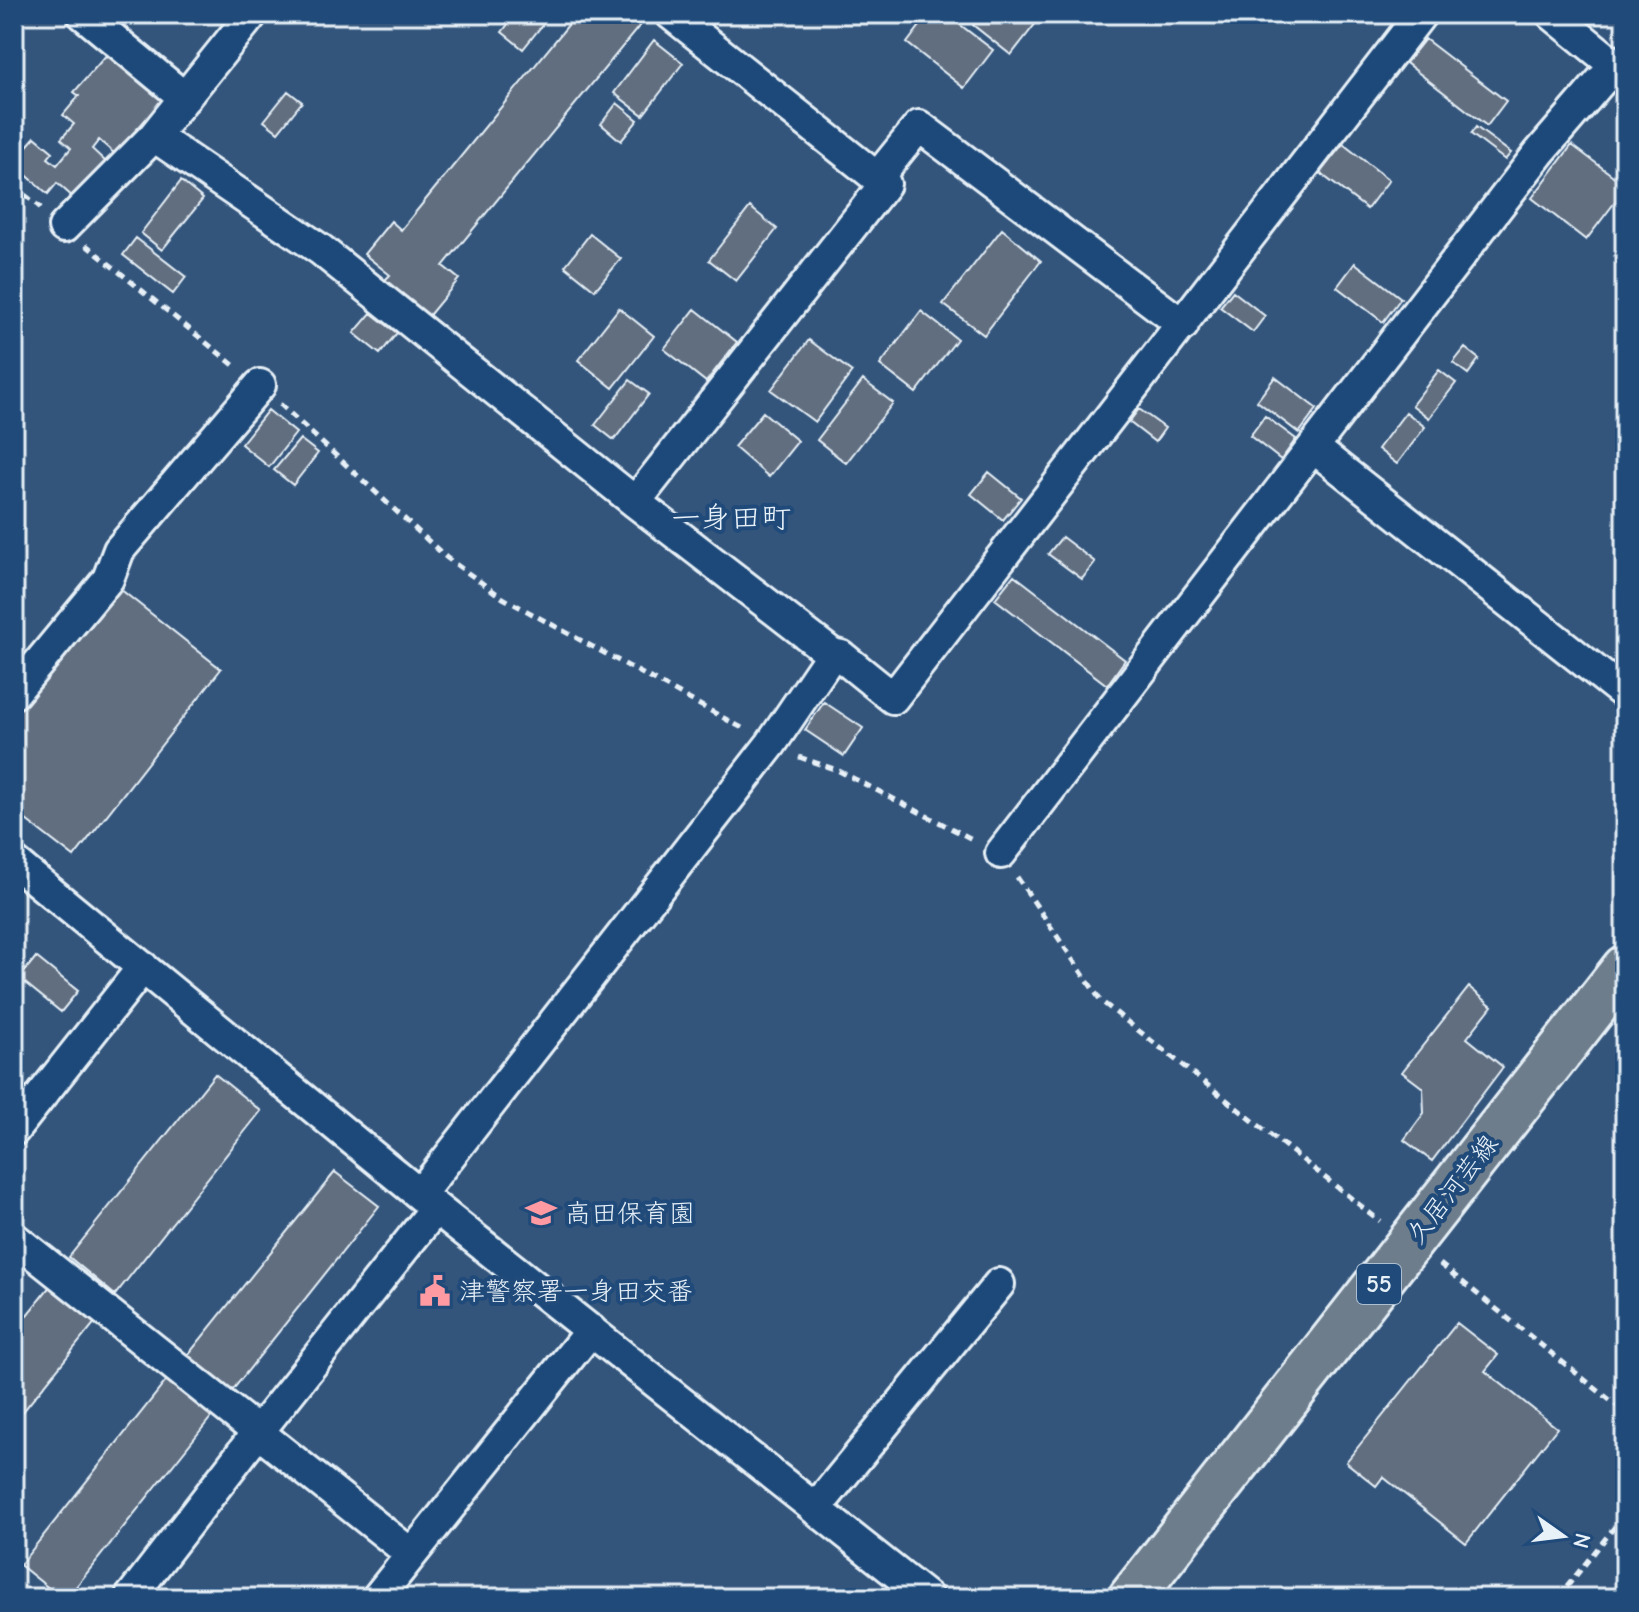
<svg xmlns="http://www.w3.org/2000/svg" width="1639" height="1612" font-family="'Comic Neue','Klee One',sans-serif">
	<rect width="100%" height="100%" fill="#33557c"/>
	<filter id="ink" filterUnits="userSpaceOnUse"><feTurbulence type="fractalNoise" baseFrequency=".0125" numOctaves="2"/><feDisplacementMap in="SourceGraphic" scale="16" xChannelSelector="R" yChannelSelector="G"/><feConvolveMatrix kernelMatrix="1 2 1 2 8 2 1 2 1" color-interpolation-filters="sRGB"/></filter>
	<g filter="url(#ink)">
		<path fill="#616e80" stroke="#e8f1f8" stroke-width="2" d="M 516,14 L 551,14 L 523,49 L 502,32 Z
			M 577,14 L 594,14 L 610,27 L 620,14 L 628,14 L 641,24 L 443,266 L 459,279 L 426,319 L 382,283 L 390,275 L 364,254 L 391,221 L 401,230 Z
			M 929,14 L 946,14 L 993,50 L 964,88 L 907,43 Z
			M 982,14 L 1043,14 L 1011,55 L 973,25 Z
			M 1425,39 L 1506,101 L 1487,126 L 1406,63 Z
			M 654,40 L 683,63 L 643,115 L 614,93 Z
			M 109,52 L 163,100 L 115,154 L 99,140 L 92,149 L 106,162 L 74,198 L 57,183 L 48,194 L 14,164 L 14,161 L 35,137 L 53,152 L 48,158 L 57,165 L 71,148 L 61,139 L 74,124 L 63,115 L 79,96 L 74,92 Z
			M 288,91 L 302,102 L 278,132 L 264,121 Z
			M 617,103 L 638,120 L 621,141 L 601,124 Z
			M 1476,127 L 1511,153 L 1505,160 L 1471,134 Z
			M 1343,144 L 1389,180 L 1367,209 L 1320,173 Z
			M 1572,145 L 1625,185 L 1625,189 L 1586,240 L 1532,198 Z
			M 181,181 L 203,199 L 162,250 L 141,233 Z
			M 750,207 L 777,229 L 736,281 L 709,260 Z
			M 1002,229 L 1041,261 L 984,335 L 943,304 Z
			M 590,234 L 621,259 L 595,290 L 565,266 Z
			M 136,238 L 186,277 L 173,294 L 123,255 Z
			M 1355,263 L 1401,298 L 1383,322 L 1337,287 Z
			M 1233,291 L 1265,316 L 1253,332 L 1220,307 Z
			M 619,308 L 654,336 L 613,388 L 578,360 Z
			M 695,309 L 737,342 L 706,382 L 664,349 Z
			M 921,311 L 957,339 L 916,393 L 880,365 Z
			M 371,313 L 397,333 L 380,354 L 354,333 Z
			M 809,340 L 852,372 L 815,422 L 771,390 Z
			M 1465,348 L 1479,359 L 1468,374 L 1453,363 Z
			M 1439,370 L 1456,383 L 1429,418 L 1412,405 Z
			M 1275,377 L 1317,409 L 1299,433 L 1257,401 Z
			M 630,380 L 649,394 L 614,440 L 595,425 Z
			M 863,380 L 893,403 L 846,463 L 817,440 Z
			M 1139,409 L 1165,428 L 1155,442 L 1129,422 Z
			M 268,410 L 296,433 L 269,467 L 241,444 Z
			M 763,412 L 798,441 L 769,477 L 734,447 Z
			M 1406,412 L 1425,427 L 1397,464 L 1378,449 Z
			M 1265,416 L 1296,439 L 1281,460 L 1250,436 Z
			M 300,439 L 318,453 L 293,485 L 274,470 Z
			M 989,472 L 1021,498 L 1003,520 L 971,494 Z
			M 1062,537 L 1095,562 L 1082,579 L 1048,554 Z
			M 1014,575 L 1125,660 L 1107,685 L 995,599 Z
			M 115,585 L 221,669 L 74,857 L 17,813 L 14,816 L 14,712 Z
			M 824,702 L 863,728 L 844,756 L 805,730 Z
			M 36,957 L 78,991 L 61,1012 L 19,978 Z
			M 1469,987 L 1492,1006 L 1467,1038 L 1503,1067 L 1432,1161 L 1404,1140 L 1424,1113 L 1423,1088 L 1402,1072 Z
			M 215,1074 L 261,1111 L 115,1295 L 69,1257 Z
			M 335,1172 L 379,1206 L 231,1392 L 187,1356 Z
			M 51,1285 L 96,1321 L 14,1423 L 14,1331 Z
			M 1457,1323 L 1498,1355 L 1485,1371 L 1557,1428 L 1466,1543 L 1383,1477 L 1376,1486 L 1346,1462 Z
			M 167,1380 L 212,1416 L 67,1598 L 61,1598 L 20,1565 Z"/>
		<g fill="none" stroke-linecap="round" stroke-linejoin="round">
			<defs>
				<path id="street" d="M 83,14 L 185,98
					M 1552,14 L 1617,67
					M 154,136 L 321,250 L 635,502 L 832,654 L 841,656 L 893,698 L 1421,14
					M 877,178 L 919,126 L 1183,325
					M 64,227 L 154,136 L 252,14
					M 1314,448 L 1625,694
					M 635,502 L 885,184 L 671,14
					M 14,693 L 108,579 L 119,550 L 260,385
					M 1001,853 L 1539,153 L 1601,81 L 1625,60
					M 14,862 L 436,1208 L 928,1598
					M 14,1130 L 143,967
					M 420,1194 L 771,744 L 832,654
					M 14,1238 L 411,1554
					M 815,1509 L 999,1284
					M 130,1598 L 258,1432 L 436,1208
					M 377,1598 L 591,1330"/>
				<path id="primary" d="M 1131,1598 L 1625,968"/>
			</defs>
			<use href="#street" stroke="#e8f1f8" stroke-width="36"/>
			<use href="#primary" stroke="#e8f1f8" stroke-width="50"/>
			<path stroke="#e8f1f8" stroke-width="5" stroke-dasharray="8 6" stroke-linecap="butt" d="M 14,186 L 41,208
				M 86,245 L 236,367
				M 280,404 L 447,558 L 503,598 L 744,729
				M 799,757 L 837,770 L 974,840
				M 1017,877 L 1101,1001 L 1380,1221
				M 1440,1264 L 1625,1412
				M 1558,1598 L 1625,1514"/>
			<use href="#street" stroke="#1f4a7a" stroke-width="30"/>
			<use href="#primary" stroke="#6d7d8c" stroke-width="44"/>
		</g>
	</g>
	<defs>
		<symbol id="school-bare" viewBox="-9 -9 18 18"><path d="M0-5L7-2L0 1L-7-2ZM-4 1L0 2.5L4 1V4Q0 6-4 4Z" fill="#ff9aa2" stroke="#1f4a7a" stroke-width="2.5" paint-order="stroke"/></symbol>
		<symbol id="civic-bare" viewBox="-9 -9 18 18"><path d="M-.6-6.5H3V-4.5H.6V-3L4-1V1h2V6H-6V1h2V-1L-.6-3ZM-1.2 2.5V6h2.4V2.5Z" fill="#ff9aa2" stroke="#1f4a7a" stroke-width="2.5" paint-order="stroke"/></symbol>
	</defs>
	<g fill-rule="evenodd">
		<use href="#school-bare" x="519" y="1191" width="44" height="44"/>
		<use href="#civic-bare" x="413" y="1269" width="44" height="44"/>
	</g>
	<g text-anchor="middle" stroke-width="8" stroke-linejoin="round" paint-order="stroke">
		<rect fill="#1f4a7a" stroke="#acbfd2" stroke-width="2" x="1357" y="1264" width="44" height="40" rx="6"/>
		<g font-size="24" font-weight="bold" fill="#e8f1f8">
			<text x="1379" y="1292">55</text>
		</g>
		<g font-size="26" fill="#e8f1f8" stroke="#1f4a7a">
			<text transform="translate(1452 1189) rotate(-52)" y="9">久居河芸線</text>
		</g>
		<g font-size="26" fill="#e8f1f8" stroke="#1f4a7a" text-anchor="start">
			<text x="565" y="1222">高田保育園</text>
			<text x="459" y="1300">津警察署一身田交番</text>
		</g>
		<g font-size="30" fill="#e8f1f8" stroke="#1f4a7a">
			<text x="731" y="528">一身田町</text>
		</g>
	</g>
	<rect width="1639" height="1612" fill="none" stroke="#1f4a7a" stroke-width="48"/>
	<rect x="24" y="24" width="1591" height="1564" fill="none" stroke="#e8f1f8" stroke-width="3" filter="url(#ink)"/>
	<g transform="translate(1563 1536) rotate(104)" stroke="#1f4a7a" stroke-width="6" paint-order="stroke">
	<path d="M0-6L14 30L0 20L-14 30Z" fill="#e8f1f8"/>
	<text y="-12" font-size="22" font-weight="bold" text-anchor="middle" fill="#e8f1f8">N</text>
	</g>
</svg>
